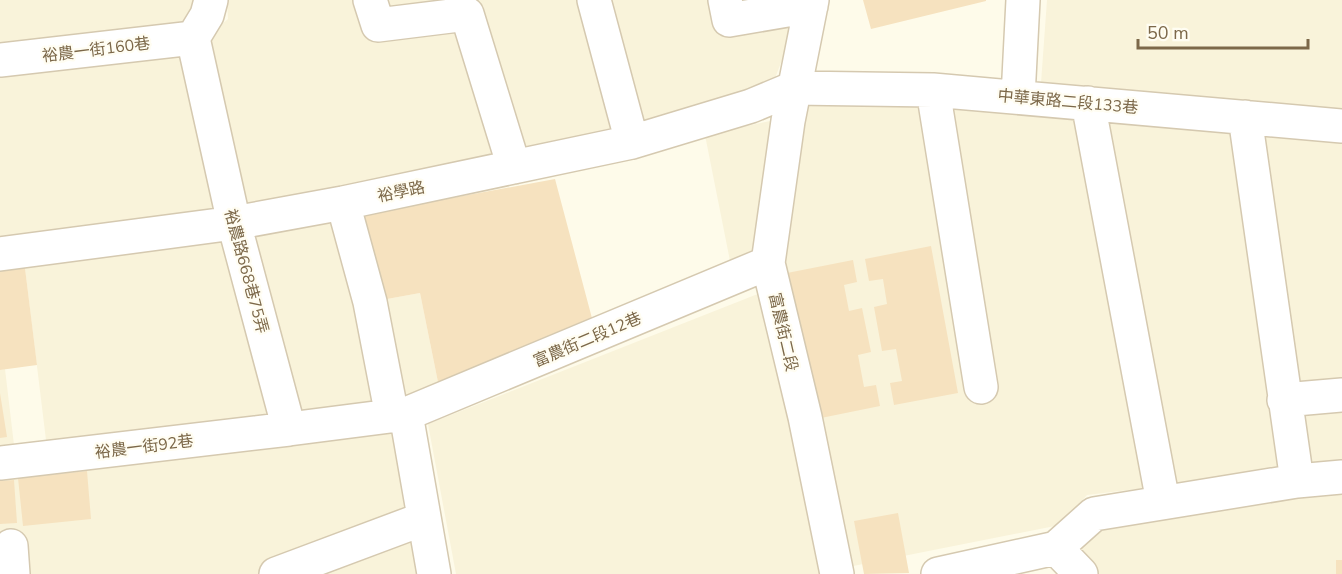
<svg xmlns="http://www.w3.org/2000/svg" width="1342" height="574" font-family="'Nunito Sans','Noto Sans TC',sans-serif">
	<rect width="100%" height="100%" fill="#fefbea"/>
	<path fill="#f9f3da" d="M 0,0 L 208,0 L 187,18 L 222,216 L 0,239 Z
		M 227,0 L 588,0 L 623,134 L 500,152 L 243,212 L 209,35 L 228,19 Z
		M 604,0 L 727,0 L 796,24 L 770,91 L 638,129 Z
		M 1047,0 L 1342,0 L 1342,111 L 1041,83 Z
		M 804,96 L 1342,133 L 1342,464 L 1087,495 L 1060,525 L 843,568 L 780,272 Z
		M 779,119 L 760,268 L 733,276 L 705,135 Z
		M 342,217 L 389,412 L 293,419 L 241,236 Z
		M 229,236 L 278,420 L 46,440 L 24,260 Z
		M 768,290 L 828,574 L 456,574 L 428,424 Z
		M 420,293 L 440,392 L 398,408 L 376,301 Z
		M 5,369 L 14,445 L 0,447 L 0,370 Z
		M 399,426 L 428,574 L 0,574 L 0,461 Z
		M 1342,479 L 1342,574 L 1094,574 L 1090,563 L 1069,530 Z"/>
	<path fill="#f6e2bf" d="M 863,0 L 986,0 L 986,1 L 871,29 Z
		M 555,179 L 593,322 L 440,392 L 420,293 L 376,301 L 354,216 Z
		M 931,246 L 958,393 L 894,405 L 890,383 L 902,381 L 896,349 L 882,351 L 874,307 L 887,304 L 883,279 L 869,281 L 865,259 Z
		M 24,260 L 37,365 L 0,370 L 0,261 Z
		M 853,260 L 857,282 L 844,285 L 849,311 L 862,308 L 871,352 L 858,355 L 864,387 L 876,385 L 880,406 L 816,419 L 787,273 Z
		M 0,393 L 7,437 L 0,438 Z
		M 87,471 L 91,519 L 23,526 L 18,478 Z
		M 14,480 L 17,523 L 0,524 L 0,481 Z
		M 898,513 L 909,573 L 864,574 L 854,521 Z
		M 1336,560 L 1342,560 L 1342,574 L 1336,574 Z"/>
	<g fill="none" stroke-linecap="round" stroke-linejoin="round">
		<defs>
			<path id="minor" d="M 211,0 L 207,15 L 193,38 L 234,223 L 289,429 L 406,414 L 768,263
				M 370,0 L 378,25 L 467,14 L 514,167
				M 594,0 L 632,142
				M 725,0 L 729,20 L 811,6
				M 812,0 L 788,121 L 768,263 L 805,417 L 837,574
				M 0,60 L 193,38
				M 933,90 L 981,387
				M 1018,97 L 1023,0
				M 1088,103 L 1163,502
				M 1245,117 L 1297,481
				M 343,203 L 370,302 L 392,416
				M 0,254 L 234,223 L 343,203 L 632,142 L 751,106 L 794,88 L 933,90 L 1342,126
				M 1284,400 L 1342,395
				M 406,414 L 434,574
				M 0,463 L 289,429
				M 11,546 L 13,574
				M 1056,548 L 1081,574
				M 276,574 L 423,519
				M 938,574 L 1056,548 L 1094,514 L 1297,481 L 1342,477"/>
		</defs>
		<use href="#minor" stroke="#d5c9b0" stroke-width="36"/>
		<use href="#minor" stroke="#fff" stroke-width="33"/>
	</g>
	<g text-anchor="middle" stroke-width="4.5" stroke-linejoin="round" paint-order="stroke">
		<g font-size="16" fill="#7c6849" stroke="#fffdf2">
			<text transform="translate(96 49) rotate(-7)" y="6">裕農一街160巷</text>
			<text transform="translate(1068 101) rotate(5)" y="6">中華東路二段133巷</text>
			<text transform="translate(401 191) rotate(-12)" y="6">裕學路</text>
			<text transform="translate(247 271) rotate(75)" y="6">裕農路668巷75弄</text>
			<text transform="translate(784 332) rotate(77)" y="6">富農街二段</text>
			<text transform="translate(587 339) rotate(-23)" y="6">富農街二段12巷</text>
			<text transform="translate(144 446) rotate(-7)" y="6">裕農一街92巷</text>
		</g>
	</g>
	<path d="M1138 39v9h170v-9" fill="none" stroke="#7c6849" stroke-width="3"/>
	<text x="1147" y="39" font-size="18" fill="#7c6849" stroke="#fffdf2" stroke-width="4.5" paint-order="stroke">50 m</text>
</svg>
